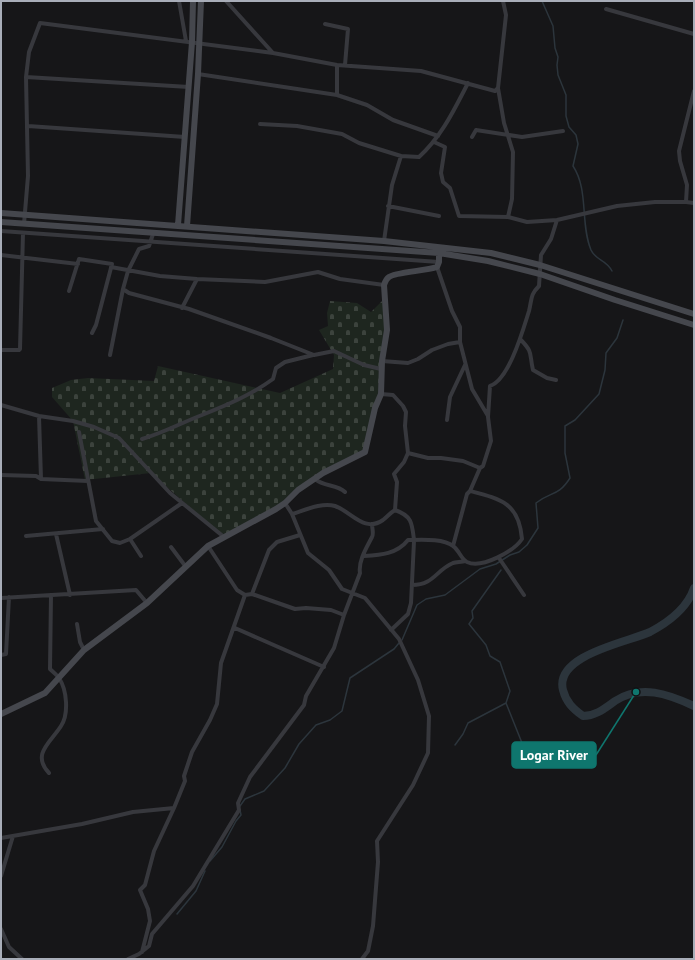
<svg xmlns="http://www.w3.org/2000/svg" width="695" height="960" font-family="'PT Sans',sans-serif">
	<defs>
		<pattern id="cemetery-stones" width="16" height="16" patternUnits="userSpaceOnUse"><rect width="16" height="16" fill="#1e261f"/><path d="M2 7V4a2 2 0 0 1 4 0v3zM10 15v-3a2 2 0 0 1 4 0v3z" fill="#3c433d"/></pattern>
	</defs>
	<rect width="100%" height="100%" fill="#161618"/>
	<path fill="url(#cemetery-stones)" d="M 386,297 L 382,378 L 365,452 L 323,473 L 285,503 L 224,537 L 151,473 L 85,480 L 73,421 L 52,397 L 52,388 L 71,380 L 88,378 L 154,381 L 158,366 L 280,393 L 333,369 L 334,355 L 319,330 L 328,326 L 327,313 L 330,301 L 357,303 L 371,312 Z"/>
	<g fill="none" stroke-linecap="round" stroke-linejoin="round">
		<path stroke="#2c353c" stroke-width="1.5" d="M 542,1 L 553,26 L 555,48 L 558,57 L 557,65 L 558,75 L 566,95 L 566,116 L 569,127 L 576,135 L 578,144 L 573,166 C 589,190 580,224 591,250 C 596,261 606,259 612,271
			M 402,640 L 417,605 L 426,599 L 445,595 L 480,569 L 496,564 L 510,555 L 519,552 L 527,545 L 538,528 L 536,503 C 551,491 558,497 570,478 L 565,453 L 565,426 L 575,420 L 599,394 L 605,370 L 606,353 L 617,338 L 623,320
			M 506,703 L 532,768
			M 455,745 L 463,734 L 468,723 L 506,703 L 510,691 L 500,662 L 490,656 L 486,645 L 469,624 L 473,618 L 472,611 L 501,570
			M 240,806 L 245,799 L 264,791 L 285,768 L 299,744 L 316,725 L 330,720 L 342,711 L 350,678 L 394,649 L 399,643
			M 210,861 L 222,847 L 236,821 L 241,815 L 240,810
			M 177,914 L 196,891 L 205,871"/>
		<path stroke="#2c353c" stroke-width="8" d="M 694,588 C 687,609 669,622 650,632 C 628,642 554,655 563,690 C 566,702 573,709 583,716 C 596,716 605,708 615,701 C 641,684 668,694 694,706"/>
		<path stroke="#37383d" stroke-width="4" d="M 179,1 L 186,41
			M 226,1 L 273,53 L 337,65 L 421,71 L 495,91 L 498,88
			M 503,1 L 506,15 L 498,88 L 504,123 L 513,152 L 512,199 L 508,217
			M 606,9 L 694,34
			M 325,24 L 348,29 L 345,65
			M 198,74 L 337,95 L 367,105 L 393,120 L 438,136
			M 26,77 L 189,87
			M 337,95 L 337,65
			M 260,124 L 297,126 L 342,134 L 359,143 L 401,156 L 419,157 C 442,136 454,110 468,83
			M 28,126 L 185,137
			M 472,137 L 476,130 L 522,137 L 563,131
			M 434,142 L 445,147 L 441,173 L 443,182 L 450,188 L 459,216 L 508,217 L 527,222 L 557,220 L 617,206 L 655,202 L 686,202 L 694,203
			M 686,202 L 687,185 L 680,161 L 679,151 L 694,91
			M 388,206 L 439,216
			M 24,224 L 28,176 L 26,77 L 29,52 L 40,23 L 273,53
			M 1,231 L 439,262
			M 153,234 L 149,246 L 139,249 L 128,271 L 123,289 L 129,293 L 189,309 L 271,338 L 314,355 L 334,351 L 364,365 L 381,369
			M 384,241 L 392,185 L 401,156
			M 1,255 L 78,264
			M 111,267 L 160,276 L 197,279 L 265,282 L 318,272 L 340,279 L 384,285
			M 437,267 L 452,311 L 460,327 L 460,342 L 472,389 L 488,416
			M 69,291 L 79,259 L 112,264 L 96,325 L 92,333
			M 182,308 L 197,279
			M 520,339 C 534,353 529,354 533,370 L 547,378 L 556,380
			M 1,350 L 19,350 L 20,349 L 23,233
			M 110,355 L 123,289
			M 382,361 L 408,363 L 418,359 L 432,350 L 448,344 L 460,342
			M 381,394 L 393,395 L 403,406 L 406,412 L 405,426 L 408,453 L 404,462 L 394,474 L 397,482 L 395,510 C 412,516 412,523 414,540
			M 1,405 L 39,416 L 73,421 L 94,427 L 119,438 L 170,493 L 224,537
			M 39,416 L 41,479
			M 447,420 L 450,397 L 465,365
			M 79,432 L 96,521 L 112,541 L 120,543 L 130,539 L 182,503
			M 142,439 C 163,433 181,423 202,415 C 227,405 251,395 273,379 L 276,368 L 285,362 L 313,355
			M 408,453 L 428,458 L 441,458 L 463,461 L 480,468 L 483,466 L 491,441 L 488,417 L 490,386 C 509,380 523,330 529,311 C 532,299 530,295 539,286 L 541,255 L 551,239 L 557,220
			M 1,475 L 36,476 L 41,479 L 88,481
			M 315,479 C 324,487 337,484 345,492
			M 285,503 L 292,514 L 308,553 L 329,570 L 342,589 L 365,598 L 399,639 L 418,680 L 429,716 L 428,753 L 413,785 L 377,841 L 378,862 L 373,926 L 368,951 L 362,959
			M 292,514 C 305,510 322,502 335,506 C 352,512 364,533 383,520 C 387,517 390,513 395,510
			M 56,534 L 70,595
			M 26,536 L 103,529
			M 130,539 L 141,556
			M 453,546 L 467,494 L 470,491 L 480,468
			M 171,547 L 186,567
			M 364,556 C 381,555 397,554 408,540 C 419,540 443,538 453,546 C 459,550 461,559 467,562 C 482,569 514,551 522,539 C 519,503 501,499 470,491
			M 499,558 L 524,595
			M 412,585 C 434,585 436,570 453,563 C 456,562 462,562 465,561
			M 252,594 L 269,550 L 277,542 L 300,535
			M 245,595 L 252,594 L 295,609 L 306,608 L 331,610 L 344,615
			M 1,598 L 136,590 L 147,603
			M 77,624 L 80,642 L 84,650
			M 235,628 L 324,667
			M 391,630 L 408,614 L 411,603 L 414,541
			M 1,655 L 6,654 L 9,597
			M 49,773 C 31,754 51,742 61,726 C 69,714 67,690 59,678 C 57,675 53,672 50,669 L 51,595
			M 1,838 L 82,824 L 133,812 L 174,808 L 185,781 L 184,776 L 192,752 L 210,720 L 217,704 L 221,663 L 245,595 L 237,590 L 208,546
			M 1,876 L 13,836
			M 1,929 L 9,947 L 22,959
			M 142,952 L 150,921 L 148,909 L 140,890 L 145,885 L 154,851 L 174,808
			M 128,959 L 139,954 L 149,946 L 152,934 L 193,886 L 239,810 L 238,803 L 250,777 L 304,705 L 306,696 L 334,648 L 344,615 L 360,573 C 358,561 367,547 372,537 C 374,534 372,528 372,524"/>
		<path stroke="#45474d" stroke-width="6" d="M 1,213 L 384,241 L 491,253 L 540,265 L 694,314
			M 1,222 L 439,253 L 488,261 L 540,274 L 615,300 L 694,325
			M 178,225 L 192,42 L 193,1
			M 187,226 L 198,74 L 201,1
			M 1,714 L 45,693 L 84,650 L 147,603 L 208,546 L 276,509 L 285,503 L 298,490 L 323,473 L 365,452 L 375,408 L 381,394 L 382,361 L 387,330 L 384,285 C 385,282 386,279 389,277 C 395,272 426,271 437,267 L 439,262 L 439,253"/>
	</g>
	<path fill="none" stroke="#0f766e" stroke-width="1.5" d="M636 692L596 755"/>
	<circle fill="#0f766e" stroke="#111113" stroke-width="1.5" cx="636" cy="692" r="4"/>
	<rect fill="#0f766e" stroke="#0f766e" stroke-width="1.5" x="512" y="742" width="84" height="26" rx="4"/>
	<g font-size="14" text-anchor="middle" font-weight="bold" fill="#fff">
		<text x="554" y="760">Logar River</text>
	</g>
	<rect width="695" height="960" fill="none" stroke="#a8adb8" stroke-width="4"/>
</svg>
